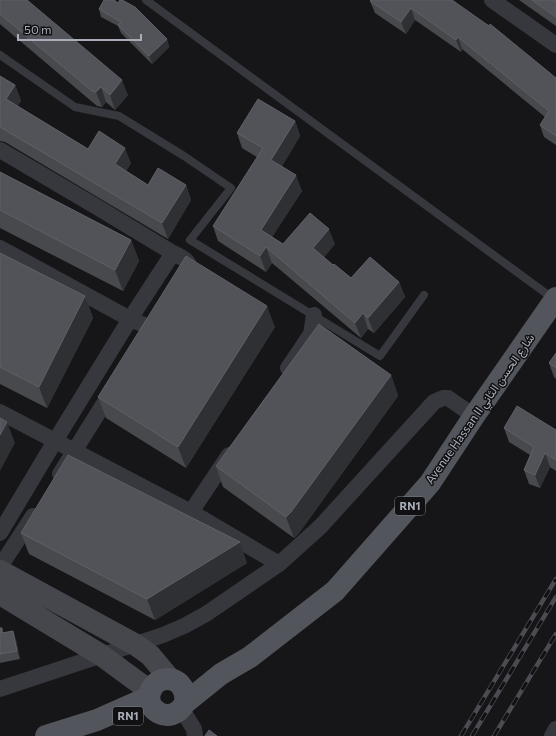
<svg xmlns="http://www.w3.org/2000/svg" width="556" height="736" font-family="Commissioner,Vazirmatn,sans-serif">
	<rect width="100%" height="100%" fill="#161618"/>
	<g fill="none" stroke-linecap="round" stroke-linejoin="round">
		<path stroke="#37383d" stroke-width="8" d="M 146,0 L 555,300
			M 0,55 L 75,107 L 119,116 L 184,156 L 231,188 L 190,240 L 380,356 L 424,295"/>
		<path stroke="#37383d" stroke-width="16" d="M 492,0 L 556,45
			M 0,150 L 97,207 L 173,253 C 179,256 187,259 189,265 L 183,276
			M 0,248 L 130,319 L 151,328
			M 288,368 L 311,334 L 314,315
			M 0,412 L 191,512 L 279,564
			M 60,474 L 113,389
			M 191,512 L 229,455
			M 0,533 L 55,441 L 130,319 L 173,253
			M 0,567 L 33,516
			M 0,689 L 163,635 L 184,626 L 206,614 L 279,564 L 320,527 L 434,402 L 443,398 L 448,398 L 474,416
			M 181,708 L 194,729 L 195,736
			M 552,736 L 556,729"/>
		<path stroke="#45474d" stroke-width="22" d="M 0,571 L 136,645 L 150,655 L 170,679
			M 0,594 L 101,655 L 150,691"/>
		<path stroke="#53555c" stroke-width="22" d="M 185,703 C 187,688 177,675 161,680 C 157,682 154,684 152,688 C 140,709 171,728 185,703 L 221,674 L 250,657 L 335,591 L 430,483 L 474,416 L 556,298
			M 46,736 L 97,720 L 149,697"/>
		<defs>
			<path id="rail" d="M 461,736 L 556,579
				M 472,736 L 556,597
				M 494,736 L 556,634"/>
		</defs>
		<use href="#rail" stroke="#4a4c52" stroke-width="4.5"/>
		<use href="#rail" stroke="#111113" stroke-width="3" stroke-dasharray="9" stroke-linecap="butt"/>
	</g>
	<path fill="#47494d" d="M 0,0 L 28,1 L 128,95 L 115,110 L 106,102 L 102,107 L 97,106 L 0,24 Z
		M 452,0 L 556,78 L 556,145 L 544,137 L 540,125 L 545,117 L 462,49 L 461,52 L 415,20 L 406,34 L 375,13 L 370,1 Z
		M 519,0 L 556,0 L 556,26 Z
		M 99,9 L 167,39 L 169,47 L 152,64 L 121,33 L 118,26 L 101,17 Z
		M 0,76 L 15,85 L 21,101 L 17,106 L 88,149 L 131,163 L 126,171 L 148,185 L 186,185 L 191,200 L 168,239 L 5,142 L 0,141 Z
		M 295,121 L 300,136 L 282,166 L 302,191 L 272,237 L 283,244 L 335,244 L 324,257 L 333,265 L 351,278 L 399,282 L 405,297 L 374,333 L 368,329 L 361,338 L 272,263 L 266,272 L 218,241 L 213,226 L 257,157 L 242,148 L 237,133 Z
		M 0,172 L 131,240 L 139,261 L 123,291 L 0,228 Z
		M 0,253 L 85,296 L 93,318 L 47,408 L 0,384 Z
		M 275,327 L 186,468 L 106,418 L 98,397 Z
		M 556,353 L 556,379 L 554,377 L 549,363 Z
		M 391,375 L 398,396 L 299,533 L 294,538 L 223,487 L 216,466 Z
		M 504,428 L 556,430 L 556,471 L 550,467 L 540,488 L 529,484 L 524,470 L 530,455 L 509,442 Z
		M 21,533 L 247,563 L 155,620 L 29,554 Z
		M 0,628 L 2,628 L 3,633 L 16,640 L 20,659 L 0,663 Z"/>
	<path fill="#2f3033" d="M 411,8 L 415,20 L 406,34 L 401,22 Z
		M 458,37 L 462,49 L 461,52 L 456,40 Z
		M 167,39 L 169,47 L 152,64 L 149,56 Z
		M 122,80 L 128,95 L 115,110 L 110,95 Z
		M 15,85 L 21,101 L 12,115 L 6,99 Z
		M 101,87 L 106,102 L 102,107 L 96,92 Z
		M 295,121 L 300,136 L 277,175 L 271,160 Z
		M 125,148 L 131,163 L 121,180 L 115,164 Z
		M 296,175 L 302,191 L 267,245 L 261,230 Z
		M 186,185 L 191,200 L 168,239 L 162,223 Z
		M 329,229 L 335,244 L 319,263 L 313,248 Z
		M 131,240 L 139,261 L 123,291 L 115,270 Z
		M 266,247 L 272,263 L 266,272 L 260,256 Z
		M 399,282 L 405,297 L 374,333 L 368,318 Z
		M 85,296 L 93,318 L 47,408 L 39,387 Z
		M 267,306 L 275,327 L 186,468 L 178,447 Z
		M 363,313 L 368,329 L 361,338 L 355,323 Z
		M 391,375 L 398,396 L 299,533 L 294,538 L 286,517 Z
		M 7,422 L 15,443 L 0,471 L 0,435 Z
		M 545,453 L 550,467 L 540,488 L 535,475 Z
		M 240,542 L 247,563 L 155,620 L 147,599 Z
		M 13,631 L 16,640 L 20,659 L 17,651 Z"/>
	<path fill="#525359" stroke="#5f6168" d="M 0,0 L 27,0 L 122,80 L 110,95 L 101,87 L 96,92 L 92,91 L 0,14 Z
		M 104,0 L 114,0 L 118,3 L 120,0 L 122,0 L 135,7 L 167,39 L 149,56 L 118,25 L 121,22 L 99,9 Z
		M 371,0 L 452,0 L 489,26 L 490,24 L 556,78 L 556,136 L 540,125 L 549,111 L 458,37 L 456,40 L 411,8 L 401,22 L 370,1 Z
		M 532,0 L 556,0 L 556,17 Z
		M 0,76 L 15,85 L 6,99 L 88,149 L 99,131 L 125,148 L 115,164 L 148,185 L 158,168 L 186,185 L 162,223 L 0,127 Z
		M 258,99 L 295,121 L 271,160 L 296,175 L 261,230 L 283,244 L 310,213 L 329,229 L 313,248 L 333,265 L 334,264 L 351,278 L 370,257 L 399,282 L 368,318 L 363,313 L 355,323 L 266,247 L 260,256 L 213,226 L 263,148 L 237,133 Z
		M 0,172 L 131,240 L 115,270 L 0,210 Z
		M 0,253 L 85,296 L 39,387 L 0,367 Z
		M 186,256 L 267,306 L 178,447 L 98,397 Z
		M 319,324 L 391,375 L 291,512 L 286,517 L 216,466 Z
		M 556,353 L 556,368 L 549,363 Z
		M 517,406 L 556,430 L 556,460 L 545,453 L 535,475 L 524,470 L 534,447 L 504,428 Z
		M 0,418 L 7,422 L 0,435 Z
		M 68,455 L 240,542 L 147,599 L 21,533 Z
		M 0,628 L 2,628 L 2,633 L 13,631 L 17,651 L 0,654 Z
		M 209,730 L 217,736 L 205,736 Z"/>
	<g text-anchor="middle" stroke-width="3" stroke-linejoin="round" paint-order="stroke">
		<g fill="#111113" stroke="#7b7e86" stroke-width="1">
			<rect x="395" y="497" width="30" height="18" rx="3"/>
			<rect x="113" y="707" width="30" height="18" rx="3"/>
		</g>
		<g font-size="11" font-weight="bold" fill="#a8adb8">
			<text x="410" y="510">RN1</text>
			<text x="128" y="720">RN1</text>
		</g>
		<g font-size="12" fill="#a8adb8" stroke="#111113">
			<text transform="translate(480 409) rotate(-55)" y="4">Avenue Hassan II شارع الحسن الثاني</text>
		</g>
	</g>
	<path d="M18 34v6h123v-6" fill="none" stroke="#a8adb8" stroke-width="2"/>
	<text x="24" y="34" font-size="12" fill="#a8adb8" stroke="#111113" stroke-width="3" paint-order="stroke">50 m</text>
</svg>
